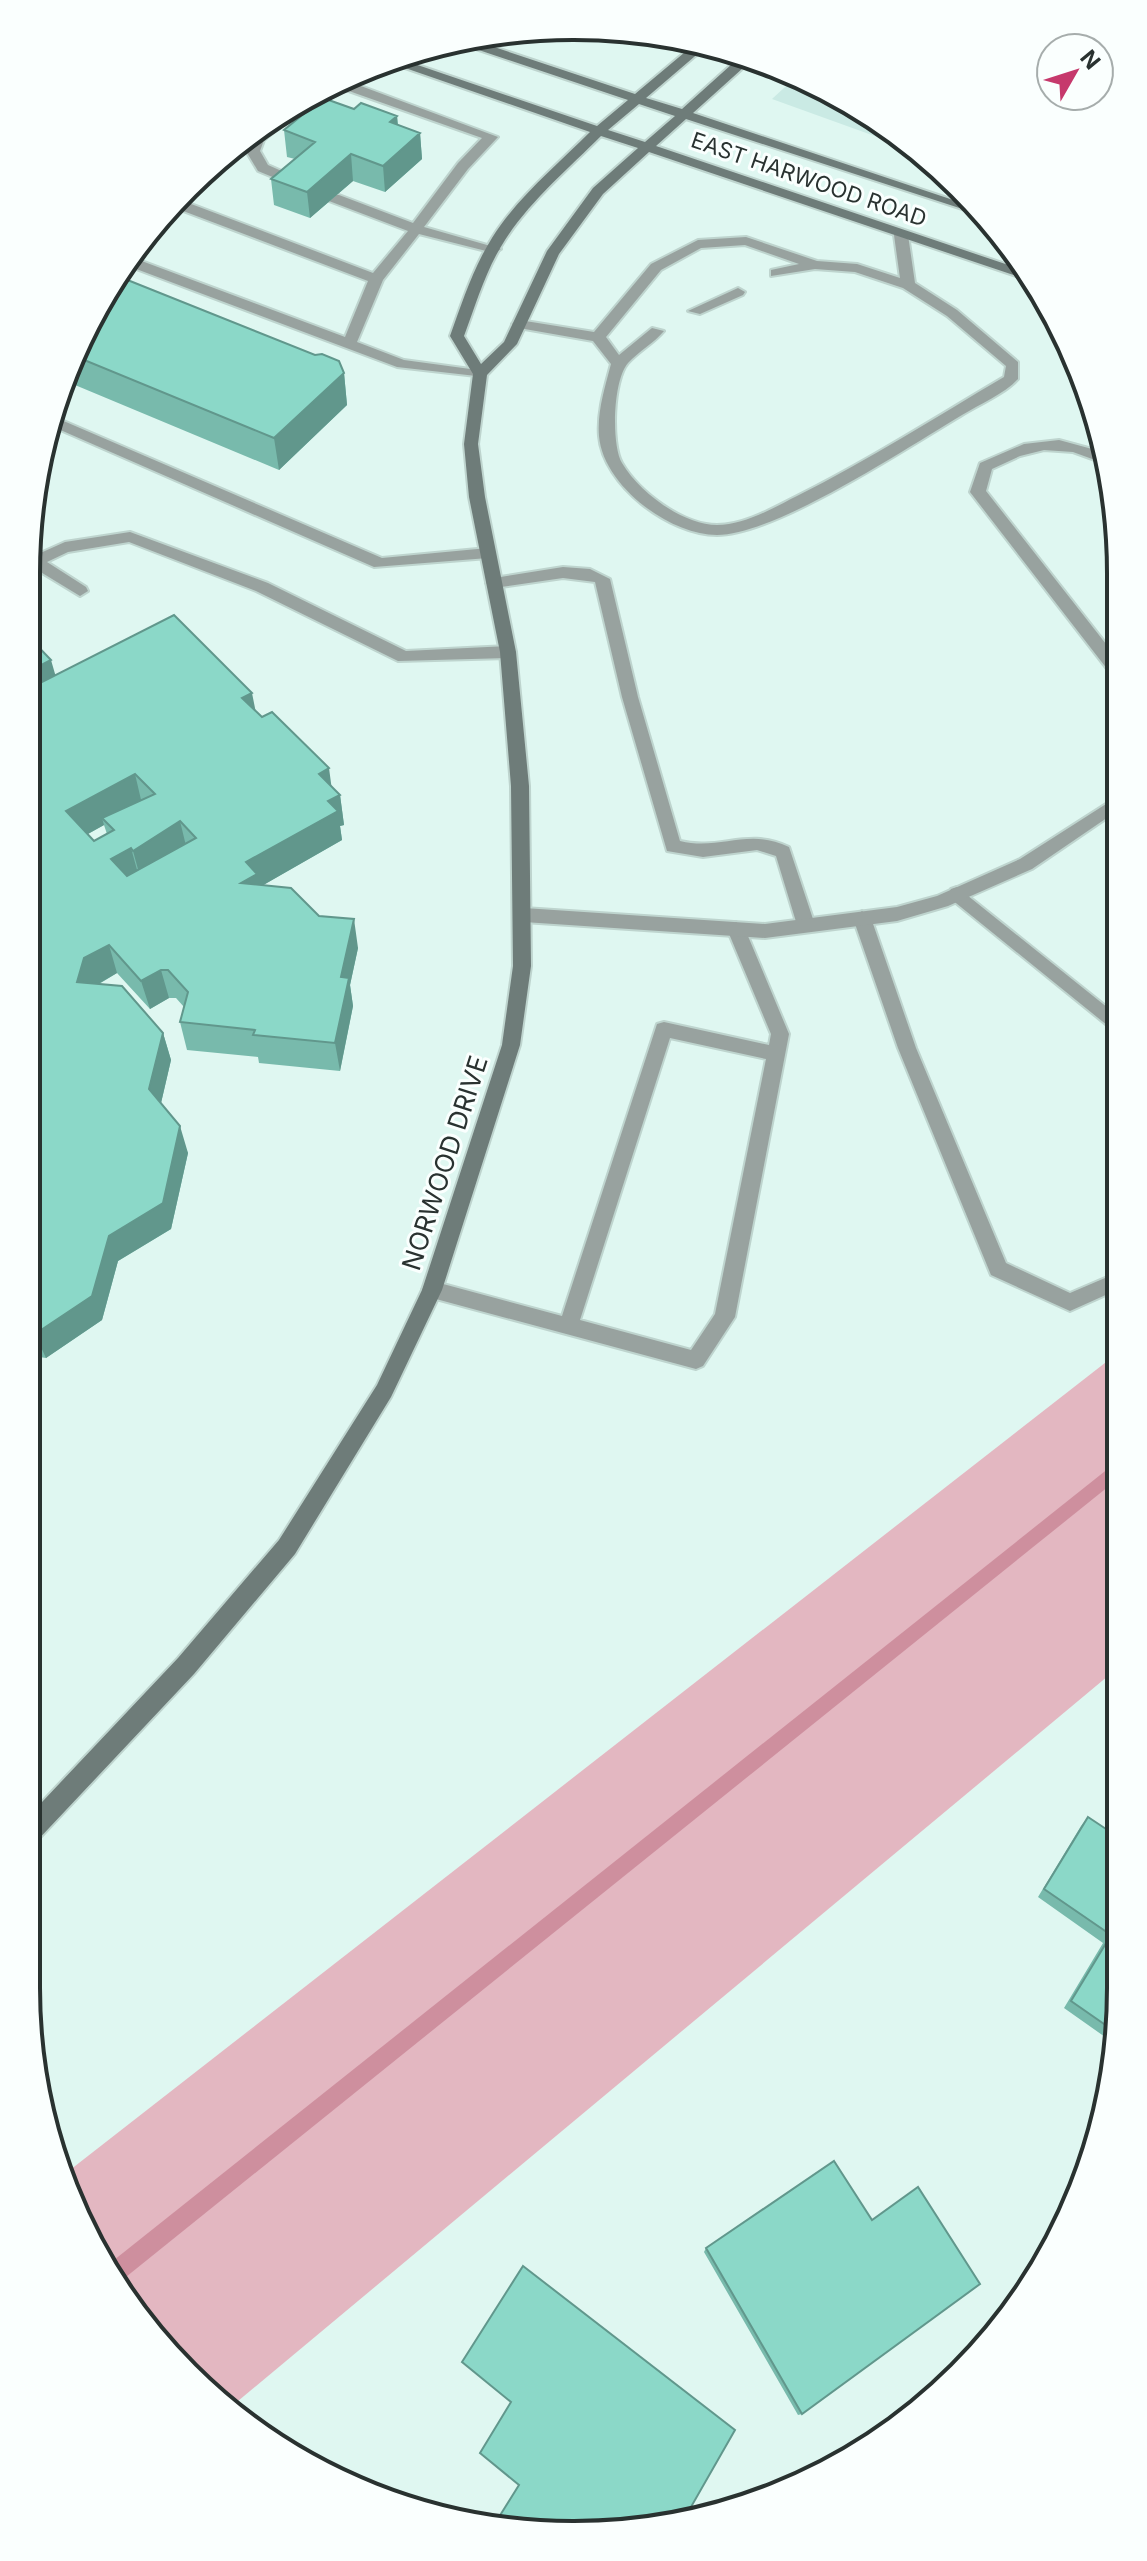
<svg xmlns="http://www.w3.org/2000/svg" width="1147" height="2561" font-family="Inter,sans-serif">
	<rect width="100%" height="100%" fill="#dff7f1"/>
	<path fill="#caeae4" d="M 797,76 L 906,139 L 919,152 L 772,99 Z"/>
	<path fill="#e3b7c1" d="M 1119,1352 L 1120,1666 L 232,2406 L 162,2348 L 99,2261 L 61,2177 Z"/>
	<g fill="none" stroke-linecap="round" stroke-linejoin="round">
		<path fill="#ce8f9e" fill-rule="evenodd" d="M 1119,1460 L 1119,1478 L 116,2285 L 104,2268 Z"/>
		<defs>
			<path id="lane" d="M 342,79 L 498,137 L 468,169 L 424,227 L 501,249 L 494,253 L 419,234 L 383,280 L 357,342 L 404,360 L 485,371 L 485,377 L 397,367 L 123,264 L 131,257 L 345,337 L 368,281 L 170,206 L 178,199 L 373,273 L 408,231 L 329,201 L 329,195 L 339,195 L 413,223 L 458,163 L 482,138 L 332,85 Z
				M 830,95 L 831,95 L 849,106 L 839,106 L 830,101 Z
				M 310,97 L 310,102 L 264,140 L 260,151 L 268,165 L 304,181 L 304,187 L 299,188 L 258,171 L 246,151 C 257,124 285,110 310,97 Z
				M 901,231 L 908,235 L 915,283 L 957,310 L 1018,362 L 1018,379 C 1004,394 980,404 962,415 C 908,447 776,535 717,535 C 669,535 603,485 599,436 C 597,412 605,387 611,364 L 593,341 L 519,328 L 512,324 L 519,320 L 594,332 L 651,264 L 698,240 L 746,237 L 817,261 L 857,264 L 900,278 L 894,235 ZM 745,245 L 799,264 L 771,270 L 771,276 L 815,269 L 855,272 L 903,288 L 947,316 L 1006,366 L 1004,377 C 936,417 869,460 797,496 C 773,508 745,525 717,525 C 683,525 639,492 622,463 C 611,444 613,380 628,363 C 639,351 654,343 664,331 L 652,328 L 619,355 L 606,337 L 661,270 L 701,248 Z
				M 738,288 L 745,292 L 743,295 L 700,314 L 688,311 Z
				M 52,416 L 382,558 L 488,548 L 496,553 L 488,558 L 374,567 L 49,425 Z
				M 1059,440 L 1103,452 L 1106,464 L 1073,452 L 1044,450 L 1020,456 L 992,469 L 986,491 L 1117,658 L 1117,676 L 1111,674 L 970,492 L 980,463 L 1024,444 Z
				M 130,532 L 268,583 L 406,651 L 508,646 L 516,652 L 508,658 L 398,661 L 256,591 L 129,542 L 68,552 L 47,562 L 86,587 L 88,591 L 80,596 L 34,568 L 26,570 L 28,552 L 36,555 L 65,542 Z
				M 563,567 L 590,569 L 610,579 L 638,697 L 680,841 C 720,851 748,827 789,847 L 815,925 L 812,930 L 806,932 L 797,925 L 776,856 L 757,850 L 703,857 L 667,851 L 622,697 L 595,582 L 563,578 L 494,588 L 486,583 L 494,578 Z
				M 957,887 L 1118,1016 L 1118,1034 L 951,899 L 948,894 L 951,889 Z
				M 862,911 L 871,918 L 916,1048 L 1006,1263 L 1070,1293 L 1119,1272 L 1119,1289 L 1070,1311 L 991,1275 L 898,1048 L 853,918 Z
				M 736,922 L 745,929 L 789,1034 L 735,1317 L 703,1366 L 696,1369 L 425,1296 L 422,1290 L 425,1284 L 432,1281 L 562,1316 L 657,1024 L 664,1022 L 769,1045 L 771,1034 L 727,929 ZM 670,1038 L 766,1059 L 715,1314 L 691,1350 L 580,1320 Z"/>
			<path id="street" d="M 1117,797 L 1117,811 L 1032,869 L 948,906 L 897,921 L 765,938 L 524,922 L 515,915 L 524,908 L 765,924 L 897,907 L 937,896 L 1020,859 Z"/>
			<path id="secondary" d="M 464,37 L 635,94 L 697,42 L 708,45 L 646,98 L 682,109 L 742,55 L 753,59 L 693,113 L 974,207 L 984,216 L 686,119 L 656,146 L 1026,271 L 1031,281 L 649,152 L 603,194 L 559,254 L 517,344 L 487,375 L 478,444 L 485,497 L 516,652 L 529,786 L 531,966 L 520,1045 L 442,1290 L 391,1397 L 295,1554 L 194,1674 L 34,1844 L 26,1848 L 26,1819 L 178,1658 L 279,1540 L 377,1385 L 422,1290 L 502,1045 L 513,966 L 511,786 L 500,652 L 469,497 L 464,444 L 473,374 L 450,336 C 462,303 473,268 492,238 C 517,198 557,165 590,132 L 385,61 L 397,58 L 597,126 L 628,100 L 452,41 ZM 639,104 L 675,116 L 645,142 L 608,130 ZM 601,136 L 638,148 L 593,188 L 547,251 L 504,342 L 481,364 L 464,336 C 476,304 486,269 505,240 C 530,201 569,168 601,136 Z"/>
		</defs>
		<use href="#lane" stroke="#bed4ce" stroke-width="4"/>
		<use href="#street" stroke="#bed4ce" stroke-width="4"/>
		<use href="#secondary" stroke="#bed4ce" stroke-width="4"/>
		<use href="#lane" fill="#98a29f" fill-rule="evenodd"/>
		<use href="#street" fill="#98a29f" fill-rule="evenodd"/>
		<use href="#secondary" fill="#6e7c79" fill-rule="evenodd"/>
	</g>
	<path fill="#78baac" fill-rule="evenodd" d="M 354,109 L 397,116 L 398,125 L 420,133 L 422,159 L 385,192 L 353,181 L 310,218 L 274,205 L 271,179 L 295,159 L 287,157 L 284,130 Z
		M 115,275 L 344,373 L 347,405 L 279,470 L 63,380 L 68,364 Z
		M 26,634 L 55,675 L 255,711 L 340,795 L 344,825 L 340,826 L 342,840 L 263,885 L 319,916 L 358,948 L 350,985 L 353,1006 L 340,1071 L 259,1063 L 258,1057 L 187,1050 L 180,1022 L 184,1007 L 176,998 L 169,998 L 150,1009 L 117,973 L 99,984 L 163,1033 L 171,1060 L 161,1103 L 188,1153 L 171,1229 L 118,1261 L 102,1320 L 46,1358 L 26,1355 ZM 104,825 L 107,834 L 94,841 L 88,834 Z
		M 1088,1817 L 1121,1988 L 1115,2044 L 1064,2008 L 1103,1943 L 1038,1897 L 1081,1826 Z
		M 872,2220 L 802,2414 L 798,2415 L 704,2252 L 706,2248 Z"/>
	<path fill="#61978c" d="M 397,116 L 399,142 L 390,122 Z
		M 420,133 L 422,159 L 385,192 L 383,166 Z
		M 351,154 L 353,181 L 310,218 L 307,192 Z
		M 344,373 L 347,405 L 279,470 L 274,438 Z
		M 51,660 L 60,691 L 26,708 L 26,673 Z
		M 252,693 L 258,723 L 242,698 Z
		M 329,768 L 333,798 L 340,795 L 344,825 L 340,826 L 342,840 L 260,887 L 241,883 L 246,862 L 319,774 Z
		M 135,774 L 142,804 L 102,818 L 104,825 L 75,841 L 66,811 Z
		M 180,821 L 187,850 L 141,880 L 133,851 Z
		M 131,848 L 139,877 L 119,889 L 111,859 Z
		M 354,919 L 358,948 L 350,985 L 353,1006 L 340,1071 L 335,1043 L 341,977 Z
		M 109,945 L 117,973 L 93,987 L 77,982 L 84,958 Z
		M 161,970 L 169,998 L 150,1009 L 141,981 Z
		M 163,1033 L 171,1060 L 158,1116 L 149,1089 Z
		M 180,1126 L 188,1153 L 171,1229 L 118,1261 L 102,1320 L 46,1358 L 35,1334 L 109,1236 Z"/>
	<path fill="#8bd8c8" stroke="#61978c" stroke-width="2" fill-rule="evenodd" d="M 323,98 L 354,109 L 361,103 L 397,116 L 390,122 L 420,133 L 383,166 L 351,154 L 307,192 L 271,179 L 315,142 L 284,130 Z
		M 115,275 L 315,355 L 322,354 L 339,361 L 344,373 L 274,438 L 72,355 Z
		M 174,615 L 252,693 L 242,698 L 262,717 L 272,712 L 329,768 L 319,774 L 340,795 L 328,801 L 338,811 L 246,862 L 257,874 L 241,883 L 291,888 L 319,916 L 354,919 L 341,977 L 349,978 L 335,1043 L 253,1035 L 255,1030 L 180,1022 L 188,992 L 168,970 L 161,970 L 141,981 L 109,945 L 84,958 L 77,982 L 122,986 L 163,1033 L 149,1089 L 180,1126 L 163,1203 L 109,1236 L 92,1296 L 35,1334 L 26,1333 L 26,690 ZM 135,774 L 155,794 L 102,818 L 114,830 L 94,841 L 66,811 ZM 180,821 L 196,838 L 127,876 L 111,859 L 131,848 L 133,851 Z
		M 26,634 L 51,660 L 26,673 Z
		M 1088,1817 L 1121,1839 L 1121,1988 L 1117,2033 L 1071,2001 L 1111,1935 L 1044,1889 Z
		M 834,2161 L 872,2220 L 918,2187 L 980,2284 L 802,2414 L 706,2248 Z
		M 523,2266 L 735,2430 L 683,2521 L 645,2530 L 494,2525 L 519,2485 L 480,2453 L 511,2402 L 462,2362 Z"/>
	<g text-anchor="middle" stroke-width="6" stroke-linejoin="round" paint-order="stroke">
		<g font-size="22" fill="#293230" stroke="#fafffe">
			<text transform="translate(809 179) rotate(19)" y="8">EAST HARWOOD ROAD</text>
		</g>
		<g font-size="26" fill="#293230" stroke="#fafffe">
			<text transform="translate(445 1163) rotate(-72)" y="9">NORWOOD DRIVE</text>
		</g>
	</g>
	<path d="M0 0H1147V2561H0ZM573 40H574A533 533 0 0 1 1107 573V1988A533 533 0 0 1 574 2521H573A533 533 0 0 1 40 1988V573A533 533 0 0 1 573 40Z" fill="#fafffe" fill-rule="evenodd"/>
	<path fill="none" stroke="#293230" stroke-width="4" d="M573 40H574A533 533 0 0 1 1107 573V1988A533 533 0 0 1 574 2521H573A533 533 0 0 1 40 1988V573A533 533 0 0 1 573 40Z"/>
	<g transform="translate(1075 72) rotate(51)"><circle r="38" fill="#fafffe" stroke="#a6adac" stroke-width="2"/>
	<path d="M0-6L14 30L0 20L-14 30Z" fill="#c6396c"/>
	<text y="-12" font-size="22" font-weight="bold" text-anchor="middle" fill="#293230">N</text>
	</g>
</svg>
